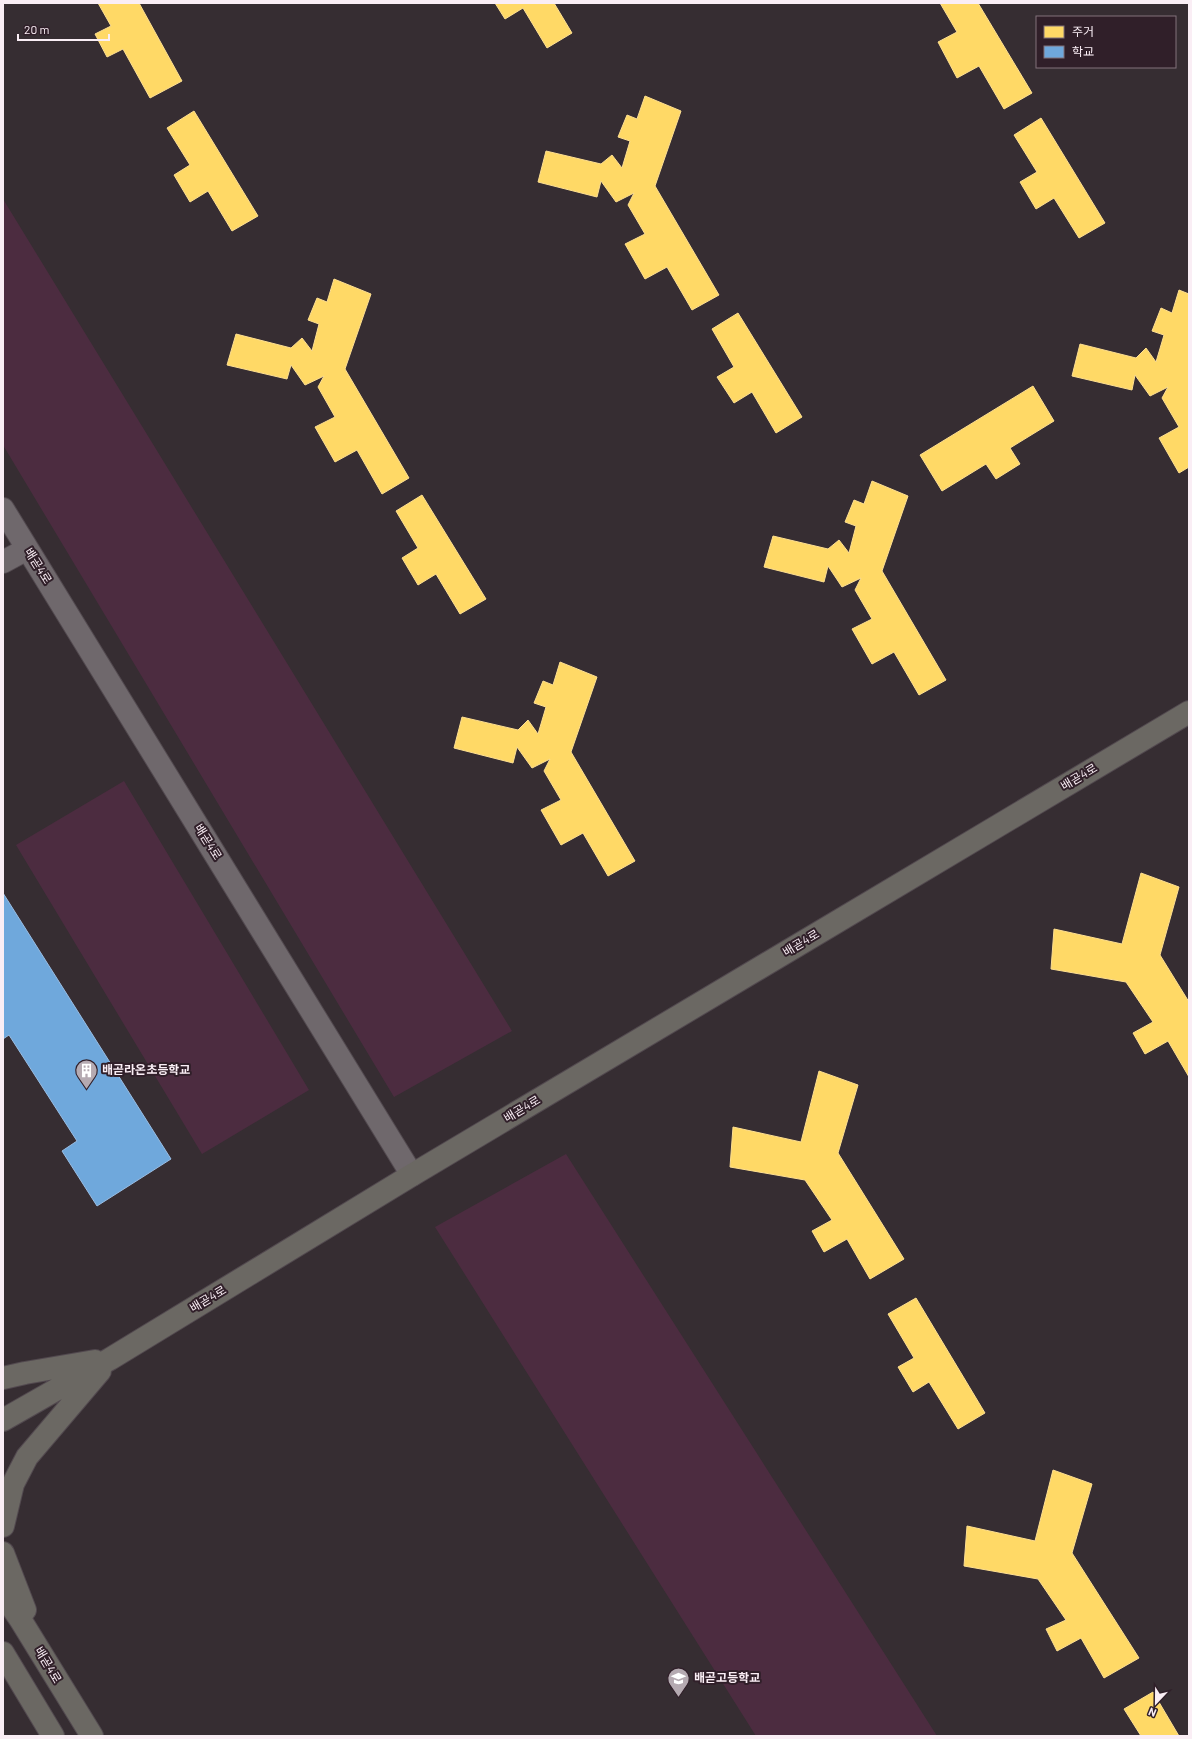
<svg xmlns="http://www.w3.org/2000/svg" width="1192" height="1739" font-family="Barlow,'Noto Sans KR',sans-serif">
	<rect width="100%" height="100%" fill="#362d32"/>
	<path fill="#4c2c40" d="M 3,199 L 512,1031 L 394,1097 L 3,445 Z
		M 124,781 L 309,1090 L 202,1154 L 16,845 Z
		M 566,1154 L 937,1736 L 756,1736 L 435,1227 Z"/>
	<path fill="#ffd966" stroke="#fedf91" d="M 98,3 L 139,3 L 182,81 L 150,98 L 123,49 L 107,57 L 95,34 L 111,26 Z
		M 495,3 L 554,3 L 572,33 L 547,48 L 523,8 L 505,19 Z
		M 940,3 L 978,3 L 1032,93 L 1004,109 L 979,66 L 957,78 L 938,42 L 957,32 Z
		M 645,96 L 681,111 L 655,186 L 719,295 L 692,310 L 667,267 L 645,279 L 625,244 L 645,234 L 628,205 L 634,193 L 616,202 L 601,181 L 597,197 L 538,182 L 546,151 L 601,164 L 612,155 L 622,168 L 630,141 L 618,137 L 627,115 L 637,119 Z
		M 194,111 L 258,216 L 232,231 L 208,191 L 190,202 L 174,175 L 190,165 L 167,128 Z
		M 1041,118 L 1105,223 L 1079,238 L 1054,198 L 1036,209 L 1020,182 L 1037,172 L 1014,135 Z
		M 334,279 L 371,294 L 345,369 L 409,478 L 382,494 L 357,450 L 335,462 L 315,427 L 335,417 L 318,387 L 324,376 L 305,385 L 291,365 L 287,379 L 227,365 L 236,334 L 291,348 L 302,338 L 312,351 L 319,324 L 308,320 L 317,298 L 327,302 Z
		M 1179,290 L 1189,294 L 1189,467 L 1179,473 L 1159,438 L 1179,427 L 1162,398 L 1168,387 L 1150,396 L 1135,375 L 1132,390 L 1072,376 L 1080,344 L 1136,358 L 1146,348 L 1156,362 L 1164,335 L 1152,331 L 1161,308 L 1172,313 Z
		M 738,313 L 802,417 L 776,433 L 752,392 L 734,403 L 717,377 L 734,367 L 712,329 Z
		M 1033,386 L 1054,421 L 1010,448 L 1020,464 L 996,479 L 986,464 L 942,491 L 920,455 Z
		M 872,481 L 908,496 L 882,571 L 946,680 L 919,695 L 894,652 L 872,664 L 852,629 L 872,619 L 855,590 L 861,578 L 842,587 L 828,566 L 824,582 L 764,567 L 773,536 L 828,549 L 839,540 L 849,553 L 856,526 L 845,522 L 854,500 L 864,504 Z
		M 422,495 L 486,599 L 460,614 L 436,574 L 418,585 L 402,558 L 418,548 L 396,511 Z
		M 560,662 L 597,677 L 571,752 L 635,861 L 608,876 L 583,833 L 561,845 L 541,810 L 561,800 L 544,771 L 550,759 L 532,768 L 517,747 L 513,763 L 454,748 L 462,717 L 518,730 L 528,720 L 538,734 L 546,707 L 534,703 L 543,681 L 553,685 Z
		M 1141,873 L 1179,887 L 1160,955 L 1189,1002 L 1189,1077 L 1168,1041 L 1145,1054 L 1133,1033 L 1153,1022 L 1126,982 L 1051,969 L 1054,929 L 1122,944 Z
		M 819,1071 L 858,1085 L 838,1153 L 904,1259 L 870,1279 L 847,1239 L 824,1252 L 812,1231 L 832,1220 L 805,1180 L 730,1167 L 733,1127 L 801,1142 Z
		M 916,1298 L 985,1413 L 958,1429 L 929,1382 L 913,1392 L 898,1367 L 914,1358 L 888,1314 Z
		M 1053,1470 L 1092,1484 L 1072,1553 L 1139,1658 L 1104,1678 L 1081,1638 L 1057,1651 L 1046,1629 L 1066,1620 L 1038,1579 L 964,1566 L 967,1526 L 1035,1541 Z
		M 1153,1692 L 1179,1736 L 1141,1736 L 1124,1709 Z"/>
	<path fill="#6fa8dc" stroke="#99bde4" d="M 3,893 L 171,1159 L 97,1206 L 62,1151 L 77,1141 L 9,1035 L 3,1039 Z"/>
	<g fill="none" stroke-linecap="round" stroke-linejoin="round">
		<defs>
			<path id="minor" d="M 3,509 L 412,1175
				M 3,562 L 27,549"/>
			<path id="major" d="M 3,1378 L 25,1373 L 95,1361
				M 3,1420 L 110,1359 L 412,1175 L 1189,712
				M 3,1526 L 13,1484 L 27,1457 L 100,1371
				M 3,1553 L 25,1610
				M 3,1594 L 20,1619 L 92,1736
				M 3,1653 L 53,1736"/>
		</defs>
		<use href="#minor" stroke="#52494f" stroke-width="24"/>
		<use href="#major" stroke="#52494f" stroke-width="24"/>
		<use href="#minor" stroke="#6f686c" stroke-width="22"/>
		<use href="#major" stroke="#6b6863" stroke-width="22"/>
	</g>
	<defs>
		<symbol id="building-pin" viewBox="-11 -11 22 30"><path d="M0 17L-7.5 6A9.5 9.5 0 1 1 7.5 6Z" fill="#b5aab1" stroke="#301f29"/><path d="M-4-6H4V6H1V3H-1V6H-4ZM-2.5-4.3h1.7v1.8h-1.7ZM.8-4.3h1.7v1.8H.8ZM-2.5-1h1.7V.8h-1.7ZM.8-1h1.7V.8H.8Z" fill="#fff"/></symbol>
		<symbol id="school-pin" viewBox="-11 -11 22 30"><path d="M0 17L-7.5 6A9.5 9.5 0 1 1 7.5 6Z" fill="#b5aab1" stroke="#301f29"/><path d="M0-5L7-2L0 1L-7-2ZM-4 1L0 2.5L4 1V4Q0 6-4 4Z" fill="#fff"/></symbol>
	</defs>
	<g fill-rule="evenodd">
		<use href="#building-pin" x="74" y="1058" width="25" height="34"/>
		<use href="#school-pin" x="666" y="1666" width="25" height="34"/>
	</g>
	<g text-anchor="middle" stroke-width="4" stroke-linejoin="round" paint-order="stroke">
		<g font-size="12" fill="#faeef5" stroke="#301f29">
			<text transform="translate(38 566) rotate(58)" y="4">배곧4로</text>
			<text transform="translate(1079 777) rotate(-31)" y="4">배곧4로</text>
			<text transform="translate(208 842) rotate(58)" y="4">배곧4로</text>
			<text transform="translate(801 943) rotate(-31)" y="4">배곧4로</text>
			<text transform="translate(522 1109) rotate(-31)" y="4">배곧4로</text>
			<text transform="translate(208 1299) rotate(-31)" y="4">배곧4로</text>
			<text transform="translate(48 1665) rotate(59)" y="4">배곧4로</text>
		</g>
		<g font-size="12" font-weight="bold" fill="#faeef5" stroke="#301f29" text-anchor="start">
			<text x="102" y="1074">배곧라온초등학교</text>
			<text x="694" y="1682">배곧고등학교</text>
		</g>
	</g>
	<rect width="1192" height="1739" fill="none" stroke="#faeef5" stroke-width="8"/>
	<rect x="1036" y="16" width="140" height="52" fill="#301f29" stroke="#81727b"/>
	<rect x="1044" y="26" width="20" height="12" fill="#ffd966" stroke="#81727b"/>
	<text x="1072" y="36" font-size="12" fill="#faeef5">주거</text>
	<rect x="1044" y="46" width="20" height="12" fill="#6fa8dc" stroke="#81727b"/>
	<text x="1072" y="56" font-size="12" fill="#faeef5">학교</text>
	<g transform="translate(1156 1703) rotate(202)" stroke="#301f29" stroke-width="3" paint-order="stroke">
	<path d="M0-3L7 15L0 10L-7 15Z" fill="#faeef5"/>
	<text y="-6" font-size="11" font-weight="bold" text-anchor="middle" fill="#faeef5">N</text>
	</g>
	<path d="M18 34v6h91v-6" fill="none" stroke="#faeef5" stroke-width="2"/>
	<text x="24" y="34" font-size="12" fill="#faeef5" stroke="#301f29" stroke-width="3" paint-order="stroke">20 m</text>
</svg>
